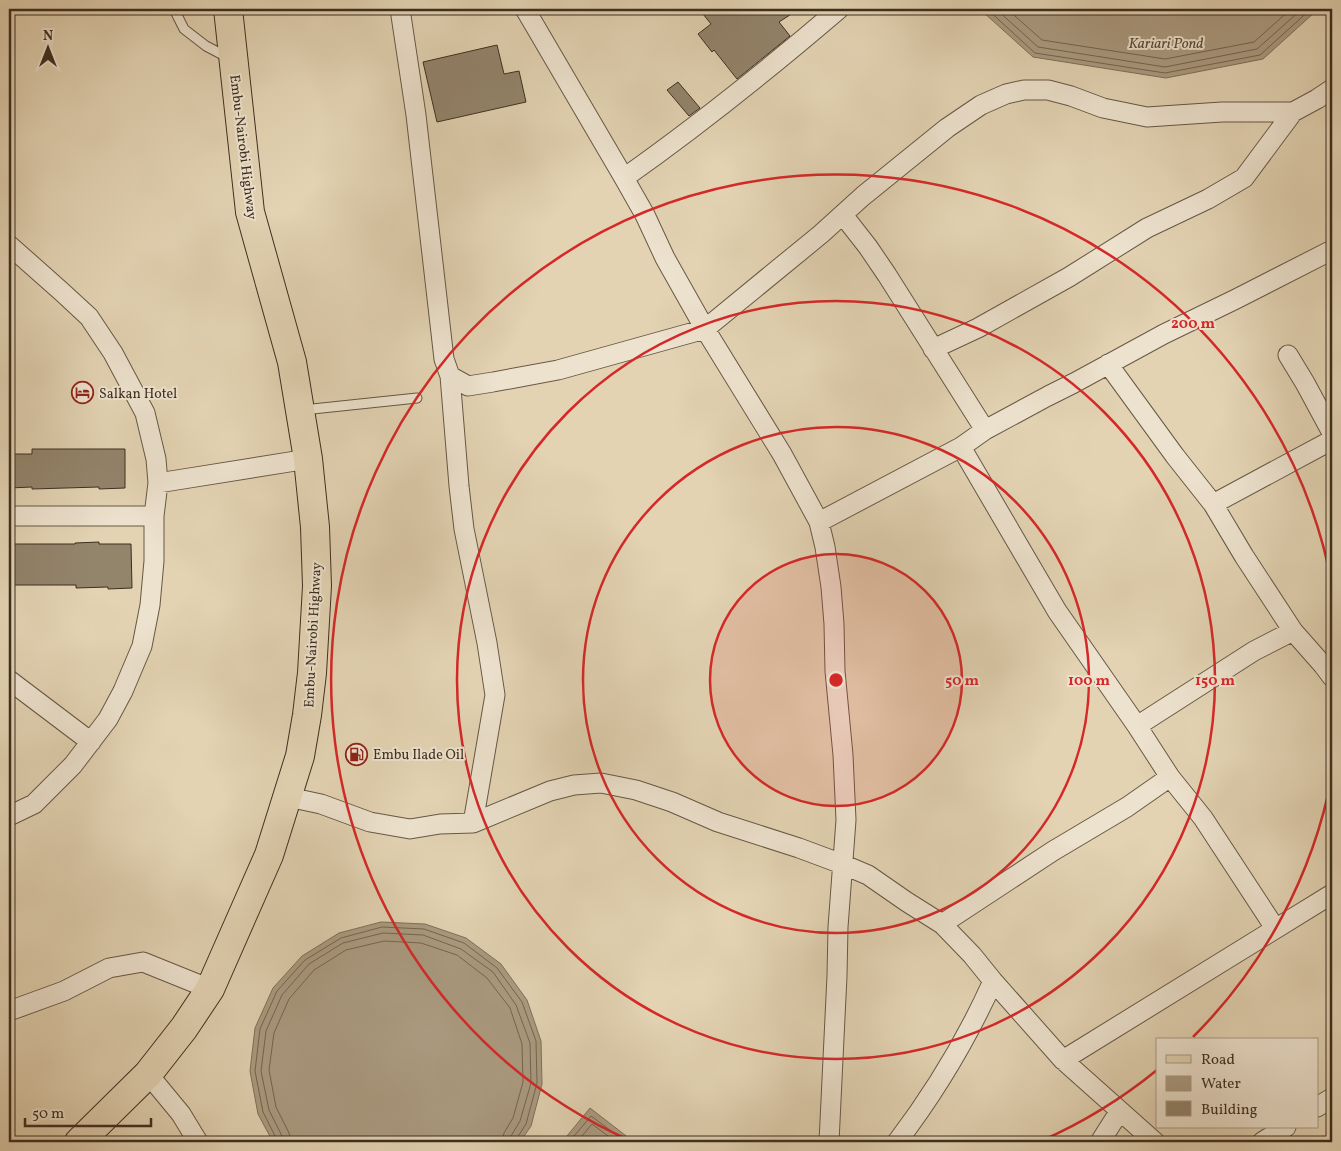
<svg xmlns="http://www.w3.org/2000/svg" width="1341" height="1151" font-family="Vollkorn,serif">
	<rect width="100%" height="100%" fill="#e3d3b3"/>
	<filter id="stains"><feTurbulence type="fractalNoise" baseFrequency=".004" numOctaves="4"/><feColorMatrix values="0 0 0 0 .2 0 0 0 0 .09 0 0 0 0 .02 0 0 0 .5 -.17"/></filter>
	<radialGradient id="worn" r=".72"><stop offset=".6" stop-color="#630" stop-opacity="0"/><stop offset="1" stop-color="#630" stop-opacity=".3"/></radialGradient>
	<path fill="#ab9b81" stroke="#7f705a" d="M 981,9 L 1317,9 L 1315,12 L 1263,59 L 1166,78 L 1033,57 L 983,12 Z
		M 381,922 L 425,924 L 466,938 L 501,964 L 527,1000 L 541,1041 L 542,1084 L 531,1126 L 520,1142 L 273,1142 L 258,1114 L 250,1071 L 255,1028 L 273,988 L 302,956 L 339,933 Z
		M 590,1108 L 634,1142 L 562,1142 Z"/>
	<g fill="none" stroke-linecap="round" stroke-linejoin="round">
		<path stroke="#746550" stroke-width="1" d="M 987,9 L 1035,53 L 1165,73 L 1260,55 L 1311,9
			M 996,9 L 1038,47 L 1165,67 L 1257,49 L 1302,9
			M 1007,9 L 1042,40 L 1165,59 L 1254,42 L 1291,9
			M 277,1142 L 276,1138 L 263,1112 L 255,1071 L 260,1029 L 277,991 L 305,960 L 341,938 L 382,927 L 424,929 L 464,943 L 497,968 L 522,1002 L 536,1041 L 537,1083 L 526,1124 L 517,1138 L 516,1142
			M 283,1142 L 282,1136 L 269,1110 L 261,1071 L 266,1031 L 282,995 L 309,964 L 343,943 L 383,933 L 423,935 L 461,949 L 493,972 L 516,1005 L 530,1043 L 531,1083 L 520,1121 L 511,1136 L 510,1142
			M 291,1142 L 289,1133 L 276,1107 L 269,1070 L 274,1033 L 289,999 L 314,970 L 346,950 L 384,941 L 421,943 L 457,955 L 487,978 L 510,1008 L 522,1044 L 523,1082 L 513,1118 L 504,1133 L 502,1142
			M 569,1142 L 591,1116 L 626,1142
			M 577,1142 L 592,1124 L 616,1142"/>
	</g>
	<path fill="#93846c" stroke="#3d2f20" d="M 699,9 L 799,9 L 779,22 L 790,36 L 737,79 L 714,50 L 712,52 L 698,34 L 711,24 Z
		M 497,45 L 504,74 L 519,71 L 526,102 L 437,122 L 423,62 Z
		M 678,82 L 700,108 L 689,116 L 667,90 Z
		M 32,449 L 125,449 L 125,488 L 99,489 L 99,487 L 32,489 L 32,487 L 9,488 L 9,454 L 32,454 Z
		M 99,542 L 99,544 L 131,544 L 132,588 L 108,589 L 108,587 L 76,588 L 76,585 L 14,585 L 13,544 L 75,544 L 75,543 Z"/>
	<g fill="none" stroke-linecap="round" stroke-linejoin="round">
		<defs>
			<path id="lane" d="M 174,9 L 184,29 L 206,46 L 229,58
				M 303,410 L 417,398"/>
			<path id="street" d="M 400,9 L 416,115 L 444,359 L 450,376 L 468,386 L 493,382 L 558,370 L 705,329 L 821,234 L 863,196 L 947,128 L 981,105 L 1006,94 L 1024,90 L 1048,90 L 1071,96 L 1103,108 L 1147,117 L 1222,112 L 1293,112 L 1317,99 L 1332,89
				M 525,9 L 624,178 L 645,215 L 665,258 L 705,329 L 782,454 L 819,522 L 825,547 L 831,587 L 834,624 L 835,671 L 843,755 L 846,820 L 838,927 L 837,976 L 829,1142
				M 624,178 C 699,125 770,68 839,9
				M 843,215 L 868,247 L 887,275 L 985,430
				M 9,245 L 62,292 L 89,317 L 113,353 L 145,413 L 156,459 L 158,483 L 154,516 L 154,561 L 150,605 L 142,646 L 123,691 L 108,719 L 73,765 L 34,804 L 9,816
				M 933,349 L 978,328 L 1069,277 L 1147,228 L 1208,199 L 1244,178 L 1293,112
				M 1288,355 L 1305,383 L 1332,433
				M 1108,364 L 1175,456 L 1213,504 L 1244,556 L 1293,631 L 1323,665 L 1332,677
				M 450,376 L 459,486 L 464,529 L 487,643 L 495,695 L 473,823
				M 158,483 L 308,459
				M 1213,504 L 1332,440
				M 9,516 L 154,516
				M 819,522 L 961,447 L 985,430 L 1048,396 L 1074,383 L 1164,334 L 1236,299 L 1332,250
				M 9,680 L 91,742
				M 1137,726 L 1254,651 L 1293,631
				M 1170,777 L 1203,818 L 1275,928
				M 288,797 L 321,804 L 370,822 L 410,829 L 440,824 L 473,823 L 550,791 L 574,785 L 601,783 L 636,790 L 672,802 L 718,822 L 799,848 L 842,864 L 868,875 L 907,902 L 942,924 L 972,955 L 993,981 L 1063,1060 L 1155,1142
				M 942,924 L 1053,851 L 1127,807 L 1170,777 L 1137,726 L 1057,611 L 961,447
				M 9,1011 L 64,991 L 109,968 L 143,962 L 210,989
				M 1063,1060 L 1332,894
				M 148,1074 L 181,1114 L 198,1142
				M 1317,1107 L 1332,1098
				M 897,1142 C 935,1092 967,1039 993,981
				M 1100,1142 L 1119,1112
				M 1262,1142 L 1286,1127"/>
			<path id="primary" d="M 79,1142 L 148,1074 L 184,1028 L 210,989 L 269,855 L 300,756 L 307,715 L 312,673 L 317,586 L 315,527 L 308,459 L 292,362 L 250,212 L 228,9"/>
		</defs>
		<use href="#lane" stroke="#665845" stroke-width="11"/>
		<use href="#street" stroke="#665845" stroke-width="21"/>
		<use href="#primary" stroke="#3d2f20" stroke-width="30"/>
		<use href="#lane" stroke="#ede2ce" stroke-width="9"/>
		<use href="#street" stroke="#ede2ce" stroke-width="19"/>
		<use href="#primary" stroke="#e3d3b3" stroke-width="28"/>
	</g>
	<circle cx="836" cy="680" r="126" fill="#d62828" fill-opacity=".12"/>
	<g fill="none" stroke="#d62828" stroke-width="2.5">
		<circle cx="836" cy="680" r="126"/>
		<circle cx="836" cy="680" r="253"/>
		<circle cx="836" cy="680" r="379"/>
		<path d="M1332 776A505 505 0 0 1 1193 1037M1157 1070A505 505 0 0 1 1041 1141M631 1141A505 505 0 1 1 1332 584"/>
	</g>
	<defs>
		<symbol id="hotel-ring" viewBox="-11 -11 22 22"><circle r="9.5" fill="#ede2ce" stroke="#8f2418" stroke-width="1.5"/><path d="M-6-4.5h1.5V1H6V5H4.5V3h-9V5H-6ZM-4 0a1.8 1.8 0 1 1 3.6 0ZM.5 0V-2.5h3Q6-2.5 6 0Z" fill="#8f2418"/></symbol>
		<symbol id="fuel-ring" viewBox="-11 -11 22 22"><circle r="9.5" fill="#ede2ce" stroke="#8f2418" stroke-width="1.5"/><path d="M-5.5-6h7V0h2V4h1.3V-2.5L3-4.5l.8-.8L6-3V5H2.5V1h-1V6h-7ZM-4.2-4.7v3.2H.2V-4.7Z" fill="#8f2418"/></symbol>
	</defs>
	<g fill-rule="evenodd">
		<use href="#hotel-ring" x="70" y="380" width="25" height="25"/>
		<use href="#fuel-ring" x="344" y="742" width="25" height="25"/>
	</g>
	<g text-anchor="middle" stroke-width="4" stroke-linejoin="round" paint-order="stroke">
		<g font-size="14" fill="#3d2f20" stroke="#ede2ce">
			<text transform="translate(244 147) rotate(83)" y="5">Embu-Nairobi Highway</text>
			<text transform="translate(312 635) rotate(-87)" y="5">Embu-Nairobi Highway</text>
		</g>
		<g font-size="14" fill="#3d2f20" stroke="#ede2ce" text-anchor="start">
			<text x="99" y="398">Salkan Hotel</text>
			<text x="373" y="759">Embu Ilade Oil</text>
		</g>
		<g font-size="15" font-style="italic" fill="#584a38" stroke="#ede2ce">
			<text x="1166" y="48">Kariari Pond</text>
		</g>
	</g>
	<circle cx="836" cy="680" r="8" fill="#d62828" stroke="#ede2ce" stroke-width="2.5"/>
	<g font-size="15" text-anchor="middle" font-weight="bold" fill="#d62828" stroke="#ede2ce" stroke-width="4" stroke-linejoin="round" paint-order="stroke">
		<text x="1193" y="328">200 m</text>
		<text x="962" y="685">50 m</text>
		<text x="1089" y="685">100 m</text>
		<text x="1215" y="685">150 m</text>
	</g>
	<rect width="1341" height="1151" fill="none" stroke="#e3d3b3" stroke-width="30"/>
	<rect x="10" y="10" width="1321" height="1131" fill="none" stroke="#3d2f20" stroke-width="2.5"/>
	<rect x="15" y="15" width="1311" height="1121" fill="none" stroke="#3d2f20"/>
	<rect x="1156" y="1038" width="162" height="90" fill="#ede2ce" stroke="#a79a88"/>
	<rect x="1166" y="1055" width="25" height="8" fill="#e3d3b3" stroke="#a79a88"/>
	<text x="1201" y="1064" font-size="15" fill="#3d2f20">Road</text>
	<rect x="1166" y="1076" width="25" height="15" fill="#ab9b81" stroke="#a79a88"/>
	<text x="1201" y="1088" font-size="15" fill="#3d2f20">Water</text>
	<rect x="1166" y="1101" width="25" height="15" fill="#93846c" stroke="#a79a88"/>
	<text x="1201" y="1114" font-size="15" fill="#3d2f20">Building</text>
	<g transform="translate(48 48)" stroke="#ede2ce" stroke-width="4" paint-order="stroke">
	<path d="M0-4L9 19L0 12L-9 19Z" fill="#3d2f20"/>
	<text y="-8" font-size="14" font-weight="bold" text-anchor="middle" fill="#3d2f20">N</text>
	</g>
	<path d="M25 1118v8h126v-8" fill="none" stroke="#3d2f20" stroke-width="2.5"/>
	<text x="32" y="1118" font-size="15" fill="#3d2f20" stroke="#ede2ce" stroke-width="4" paint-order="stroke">50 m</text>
	<rect width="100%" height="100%" filter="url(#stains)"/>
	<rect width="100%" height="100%" fill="url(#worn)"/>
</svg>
